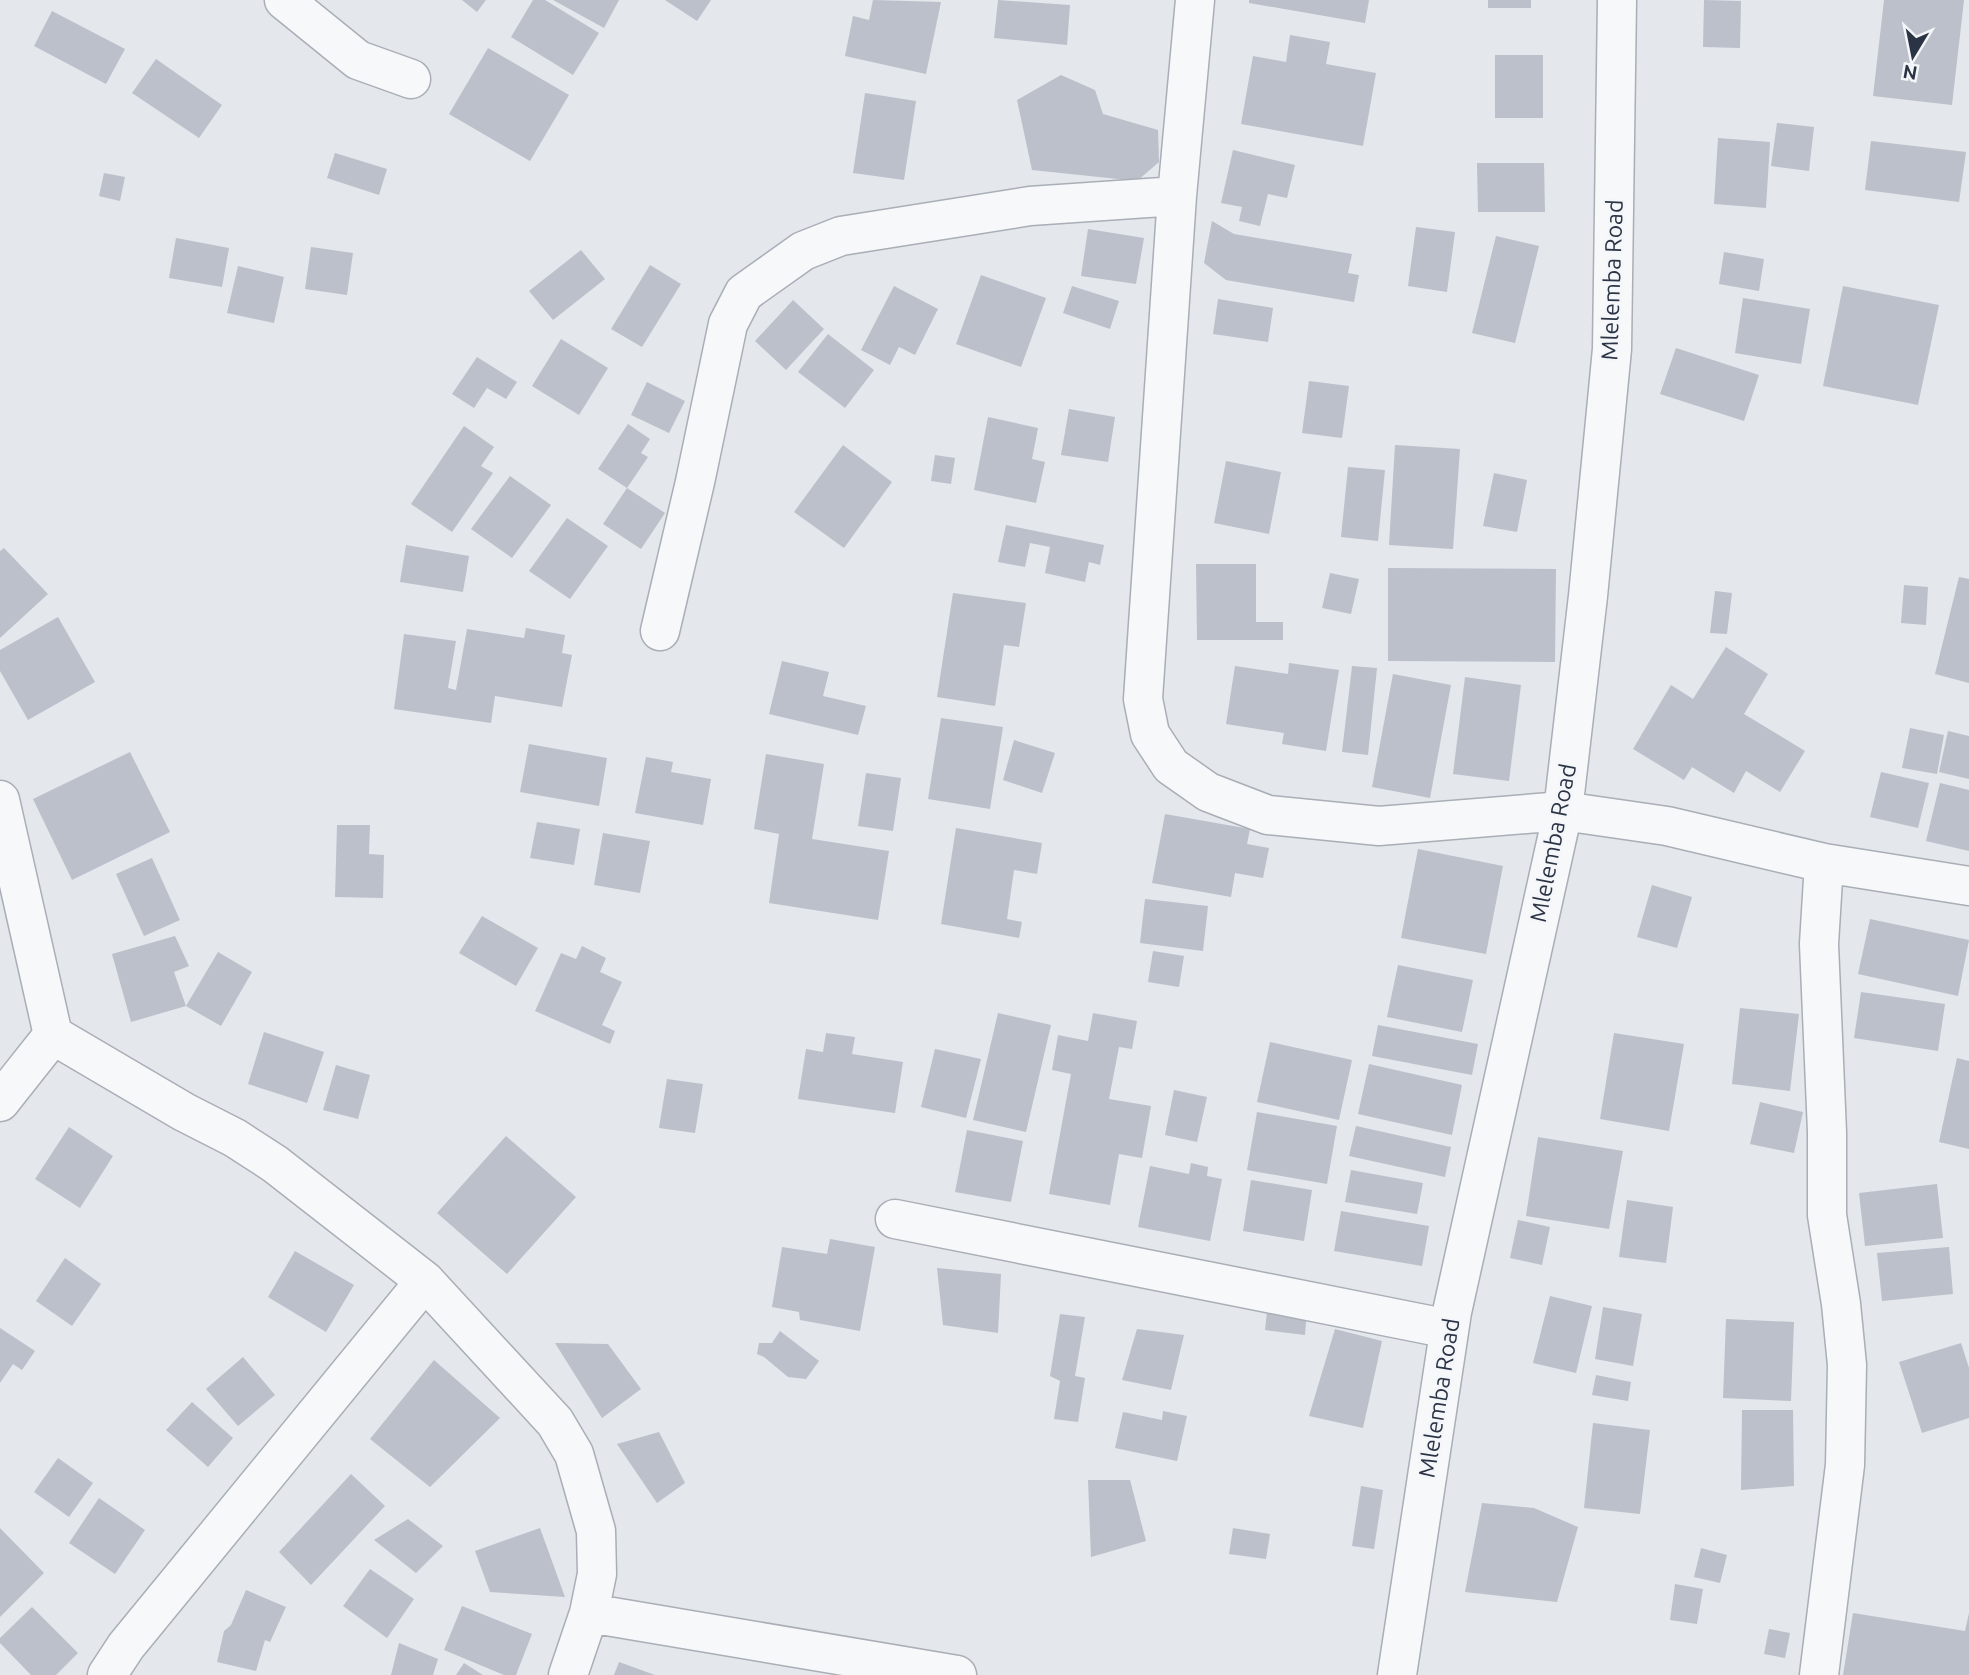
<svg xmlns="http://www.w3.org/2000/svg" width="1969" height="1675" font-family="Ubuntu,sans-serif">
	<rect width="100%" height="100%" fill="#e4e7ec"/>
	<path fill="#bbc0ca" d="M 462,0 L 486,0 L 477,12 Z
		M 533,0 L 545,0 L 599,33 L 573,75 L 511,37 Z
		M 553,0 L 619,0 L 604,28 Z
		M 665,0 L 711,0 L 697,21 Z
		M 873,0 L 941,2 L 926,74 L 845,56 L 853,16 L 869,20 Z
		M 998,0 L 1070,5 L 1067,45 L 994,38 Z
		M 1249,0 L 1369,0 L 1365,23 L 1249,3 Z
		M 1488,0 L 1531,0 L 1531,8 L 1488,8 Z
		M 1704,0 L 1741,1 L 1740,48 L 1703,47 Z
		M 1884,0 L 1964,0 L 1952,105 L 1873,96 Z
		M 52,11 L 125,49 L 106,84 L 34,46 Z
		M 1290,35 L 1330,42 L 1326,64 L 1376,73 L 1363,146 L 1241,124 L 1253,56 L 1286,62 Z
		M 488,48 L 569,95 L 530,161 L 449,114 Z
		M 1495,55 L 1543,55 L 1543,118 L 1495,118 Z
		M 156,59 L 222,105 L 199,138 L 132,93 Z
		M 1061,75 L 1095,90 L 1103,114 L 1158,130 L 1159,162 L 1137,181 L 1032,170 L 1017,100 Z
		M 865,93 L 916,101 L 904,180 L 853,173 Z
		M 1777,123 L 1814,127 L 1809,171 L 1771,166 Z
		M 1718,138 L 1770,142 L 1766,208 L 1714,204 Z
		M 1871,141 L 1966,152 L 1959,202 L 1865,190 Z
		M 1233,150 L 1295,165 L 1287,198 L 1268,194 L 1260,226 L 1239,221 L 1242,207 L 1221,203 Z
		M 335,153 L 387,169 L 379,195 L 327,178 Z
		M 1477,163 L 1544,163 L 1545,212 L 1478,212 Z
		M 104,173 L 125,177 L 120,201 L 99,196 Z
		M 1212,221 L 1234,234 L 1352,254 L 1348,273 L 1359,275 L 1354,302 L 1226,280 L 1204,263 Z
		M 1416,227 L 1455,232 L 1447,292 L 1408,286 Z
		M 1088,229 L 1144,238 L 1136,284 L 1081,276 Z
		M 1496,236 L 1539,246 L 1515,343 L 1472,333 Z
		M 176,238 L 229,248 L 222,287 L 169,278 Z
		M 311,247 L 353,253 L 347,295 L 305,289 Z
		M 581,250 L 605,279 L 553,320 L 529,291 Z
		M 1724,252 L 1764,259 L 1759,291 L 1719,284 Z
		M 650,265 L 681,284 L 642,347 L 611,329 Z
		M 238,266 L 284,277 L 274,323 L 227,313 Z
		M 981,275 L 1046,298 L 1021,367 L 956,344 Z
		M 894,286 L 938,309 L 915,355 L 899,347 L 890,365 L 861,350 Z
		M 1072,286 L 1119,301 L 1110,329 L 1063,313 Z
		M 1843,286 L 1939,305 L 1918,405 L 1823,386 Z
		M 1743,298 L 1810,309 L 1801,364 L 1735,353 Z
		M 1218,299 L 1273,308 L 1268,342 L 1213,334 Z
		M 793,300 L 824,329 L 786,370 L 755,341 Z
		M 828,334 L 874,370 L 845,408 L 798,372 Z
		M 561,339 L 608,368 L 579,415 L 532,386 Z
		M 1676,348 L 1759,375 L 1744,421 L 1660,394 Z
		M 477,357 L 517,382 L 506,399 L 487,388 L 474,408 L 452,394 Z
		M 1309,381 L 1349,386 L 1342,438 L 1302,433 Z
		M 647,382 L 685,401 L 669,433 L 631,415 Z
		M 1069,409 L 1115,417 L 1108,462 L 1061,455 Z
		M 988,417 L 1038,428 L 1032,459 L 1045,462 L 1036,503 L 974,490 Z
		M 628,424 L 650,439 L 641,453 L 648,457 L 627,488 L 598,469 Z
		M 464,426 L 494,447 L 481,466 L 493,473 L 452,532 L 411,504 Z
		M 843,445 L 892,482 L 844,548 L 794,512 Z
		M 1395,445 L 1460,449 L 1453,549 L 1389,545 Z
		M 935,455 L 955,458 L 951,484 L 931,481 Z
		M 1226,461 L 1281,472 L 1269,534 L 1214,523 Z
		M 1348,467 L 1385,470 L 1378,541 L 1341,537 Z
		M 1494,473 L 1527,480 L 1517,532 L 1483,526 Z
		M 510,476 L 551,505 L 512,558 L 471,529 Z
		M 627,488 L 665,513 L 641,549 L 603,524 Z
		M 567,518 L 608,546 L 570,599 L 529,571 Z
		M 1006,525 L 1104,545 L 1100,565 L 1089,562 L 1085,582 L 1045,573 L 1050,547 L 1030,543 L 1025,567 L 998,562 Z
		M 406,545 L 469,556 L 463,592 L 400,582 Z
		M 4,548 L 48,594 L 0,638 L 0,551 Z
		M 1196,564 L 1256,564 L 1256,622 L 1283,622 L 1283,640 L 1197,640 Z
		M 1388,568 L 1556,569 L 1555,662 L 1388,661 Z
		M 1330,573 L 1359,579 L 1351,614 L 1322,608 Z
		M 1959,577 L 1969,579 L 1969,683 L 1935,674 Z
		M 1904,585 L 1928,587 L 1926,625 L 1901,623 Z
		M 1715,591 L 1732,593 L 1727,634 L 1710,633 Z
		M 953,593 L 1026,603 L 1019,647 L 1004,645 L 995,706 L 937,697 Z
		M 58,617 L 95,682 L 28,720 L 0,671 L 0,650 Z
		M 526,628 L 565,635 L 562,653 L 572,655 L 562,707 L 495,696 L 491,723 L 394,709 L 404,634 L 456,641 L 448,688 L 456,690 L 467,629 L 524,638 Z
		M 1726,647 L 1768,674 L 1744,714 L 1805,751 L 1780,792 L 1746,771 L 1734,793 L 1692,767 L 1684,780 L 1633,749 L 1671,685 L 1693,699 Z
		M 782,661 L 829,672 L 823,696 L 866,706 L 858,735 L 769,714 Z
		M 1289,663 L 1339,670 L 1326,751 L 1282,744 L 1284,733 L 1226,724 L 1235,666 L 1288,674 Z
		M 1352,666 L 1377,668 L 1368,755 L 1342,752 Z
		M 1393,674 L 1451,685 L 1430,798 L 1372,787 Z
		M 1465,677 L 1521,685 L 1509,781 L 1453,774 Z
		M 941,718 L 1003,727 L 990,809 L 928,799 Z
		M 1910,728 L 1944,735 L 1937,774 L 1902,768 Z
		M 1948,731 L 1969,736 L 1969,779 L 1939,772 Z
		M 1014,740 L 1055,753 L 1042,793 L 1003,780 Z
		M 529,744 L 607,758 L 599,806 L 520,792 Z
		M 130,752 L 170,832 L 72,880 L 33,799 Z
		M 766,754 L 824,764 L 812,839 L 889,851 L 878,920 L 769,903 L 779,834 L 754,829 Z
		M 646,757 L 673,762 L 671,772 L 711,779 L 703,825 L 635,813 Z
		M 1881,772 L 1929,783 L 1918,828 L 1870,817 Z
		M 866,773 L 901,778 L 893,831 L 858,826 Z
		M 1940,783 L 1969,790 L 1969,851 L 1926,841 Z
		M 1165,814 L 1250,829 L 1247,844 L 1269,848 L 1263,878 L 1235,873 L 1231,897 L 1152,883 Z
		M 537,822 L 580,829 L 574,865 L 530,858 Z
		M 337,825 L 370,825 L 369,854 L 384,855 L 383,898 L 335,897 Z
		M 956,828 L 1042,843 L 1037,874 L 1014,870 L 1007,919 L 1022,922 L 1019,938 L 941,924 Z
		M 603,833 L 650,841 L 640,893 L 594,885 Z
		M 1418,849 L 1503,866 L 1486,954 L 1401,938 Z
		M 152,858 L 180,920 L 144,936 L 116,874 Z
		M 1652,885 L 1692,897 L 1677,948 L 1637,937 Z
		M 1145,899 L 1208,906 L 1203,951 L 1140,943 Z
		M 482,916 L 538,948 L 516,986 L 459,953 Z
		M 1870,919 L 1969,940 L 1958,996 L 1858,974 Z
		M 175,936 L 189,966 L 174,972 L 186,1006 L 131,1022 L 112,954 Z
		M 582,946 L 606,958 L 600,972 L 622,982 L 602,1025 L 615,1031 L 610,1044 L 535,1011 L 561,953 L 576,959 Z
		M 1153,951 L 1184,956 L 1179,987 L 1148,982 Z
		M 218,952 L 252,972 L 221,1026 L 186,1006 Z
		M 1398,965 L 1473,980 L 1462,1032 L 1387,1017 Z
		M 1861,992 L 1945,1004 L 1938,1051 L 1854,1038 Z
		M 1740,1008 L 1799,1014 L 1790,1091 L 1732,1084 Z
		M 998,1013 L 1051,1025 L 1026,1132 L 973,1120 Z
		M 1093,1013 L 1137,1021 L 1132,1049 L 1119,1047 L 1109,1099 L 1151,1106 L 1142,1158 L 1119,1154 L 1110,1205 L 1049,1194 L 1071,1074 L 1052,1070 L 1058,1035 L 1088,1041 Z
		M 1378,1025 L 1478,1044 L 1472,1075 L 1372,1056 Z
		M 264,1032 L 324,1052 L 307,1103 L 248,1084 Z
		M 826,1033 L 855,1037 L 852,1054 L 903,1062 L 895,1113 L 798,1099 L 806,1049 L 823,1052 Z
		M 1614,1033 L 1684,1044 L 1669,1131 L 1600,1119 Z
		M 1270,1042 L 1352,1060 L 1339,1120 L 1257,1102 Z
		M 935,1049 L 981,1059 L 966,1118 L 921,1107 Z
		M 1957,1058 L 1969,1061 L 1969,1149 L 1939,1142 Z
		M 1369,1064 L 1462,1085 L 1452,1135 L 1358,1114 Z
		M 336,1065 L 370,1075 L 358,1119 L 323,1110 Z
		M 667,1079 L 703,1084 L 695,1133 L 659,1128 Z
		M 1174,1090 L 1207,1097 L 1197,1142 L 1165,1135 Z
		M 1760,1102 L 1803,1112 L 1794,1153 L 1750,1144 Z
		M 1257,1112 L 1337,1126 L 1327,1184 L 1247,1170 Z
		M 1356,1126 L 1451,1147 L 1445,1177 L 1349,1156 Z
		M 69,1127 L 113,1156 L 80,1208 L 35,1179 Z
		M 967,1130 L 1023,1141 L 1011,1202 L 955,1192 Z
		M 506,1136 L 576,1197 L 507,1274 L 437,1213 Z
		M 1538,1137 L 1623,1151 L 1609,1229 L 1526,1216 Z
		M 1191,1163 L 1208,1167 L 1207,1176 L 1222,1179 L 1210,1241 L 1138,1227 L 1150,1166 L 1189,1174 Z
		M 1351,1170 L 1423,1183 L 1417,1214 L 1345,1202 Z
		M 1251,1180 L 1312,1190 L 1304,1241 L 1243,1231 Z
		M 1937,1184 L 1943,1238 L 1865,1246 L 1859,1193 Z
		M 1627,1200 L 1673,1207 L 1666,1263 L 1619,1257 Z
		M 1341,1211 L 1429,1226 L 1422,1266 L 1334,1251 Z
		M 1518,1220 L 1550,1227 L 1542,1265 L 1510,1258 Z
		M 830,1239 L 875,1247 L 860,1331 L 800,1320 L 799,1312 L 772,1307 L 782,1247 L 827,1254 Z
		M 1949,1247 L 1953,1294 L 1882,1301 L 1877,1253 Z
		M 295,1251 L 354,1285 L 326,1332 L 268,1297 Z
		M 65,1258 L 101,1284 L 72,1326 L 36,1301 Z
		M 937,1268 L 1001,1274 L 998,1333 L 943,1325 Z
		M 1550,1296 L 1592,1306 L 1576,1373 L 1533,1363 Z
		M 1268,1303 L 1307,1308 L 1305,1335 L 1265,1330 Z
		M 1603,1307 L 1642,1314 L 1633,1366 L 1595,1359 Z
		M 1060,1314 L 1085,1317 L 1075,1376 L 1085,1378 L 1078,1422 L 1054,1419 L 1060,1381 L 1050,1376 Z
		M 1726,1319 L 1794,1322 L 1791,1401 L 1723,1398 Z
		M 0,1328 L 35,1351 L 22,1370 L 13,1364 L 0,1383 Z
		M 1137,1329 L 1184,1335 L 1171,1390 L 1122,1380 Z
		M 1335,1329 L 1382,1341 L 1363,1428 L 1309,1416 Z
		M 780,1331 L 819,1361 L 806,1379 L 788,1377 L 764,1357 L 757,1354 L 759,1343 L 772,1343 Z
		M 555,1343 L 608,1344 L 641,1389 L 602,1418 Z
		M 1961,1343 L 1969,1368 L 1969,1418 L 1922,1433 L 1899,1362 Z
		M 243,1357 L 275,1395 L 238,1426 L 206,1389 Z
		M 434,1360 L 500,1418 L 430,1487 L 370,1439 Z
		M 1596,1375 L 1631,1382 L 1628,1401 L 1592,1395 Z
		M 192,1402 L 233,1438 L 208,1467 L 166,1430 Z
		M 1742,1410 L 1793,1410 L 1794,1486 L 1741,1490 Z
		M 1163,1411 L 1187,1416 L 1177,1461 L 1115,1448 L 1123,1412 L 1162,1420 Z
		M 1593,1423 L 1650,1430 L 1640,1514 L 1584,1508 Z
		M 659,1432 L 685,1483 L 657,1503 L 617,1444 Z
		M 58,1458 L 93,1483 L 69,1517 L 34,1492 Z
		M 351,1474 L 385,1506 L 311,1585 L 279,1552 Z
		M 1088,1480 L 1130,1480 L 1146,1541 L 1091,1557 Z
		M 1361,1486 L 1383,1490 L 1374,1549 L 1352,1546 Z
		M 99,1498 L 145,1530 L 115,1574 L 69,1543 Z
		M 1482,1503 L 1534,1508 L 1578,1527 L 1557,1602 L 1465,1592 Z
		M 408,1519 L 443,1546 L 416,1573 L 374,1540 Z
		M 0,1528 L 44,1573 L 0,1617 Z
		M 540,1528 L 565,1597 L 490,1592 L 475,1551 Z
		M 1233,1528 L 1270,1534 L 1266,1559 L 1229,1554 Z
		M 1701,1548 L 1727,1555 L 1720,1583 L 1694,1577 Z
		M 370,1569 L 414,1599 L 387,1638 L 343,1606 Z
		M 1675,1584 L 1703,1589 L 1697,1624 L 1670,1620 Z
		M 246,1590 L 286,1607 L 270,1642 L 265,1640 L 256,1671 L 217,1662 L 224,1631 L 231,1625 Z
		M 462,1606 L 532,1634 L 516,1675 L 504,1675 L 444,1650 Z
		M 32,1607 L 78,1653 L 56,1675 L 31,1675 L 0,1643 L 0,1638 Z
		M 1853,1613 L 1965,1631 L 1969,1613 L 1969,1675 L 1843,1675 Z
		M 1769,1629 L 1790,1633 L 1785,1658 L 1764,1654 Z
		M 399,1643 L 438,1659 L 433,1675 L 391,1675 Z
		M 619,1662 L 655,1675 L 614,1675 Z
		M 464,1663 L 483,1675 L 456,1675 Z"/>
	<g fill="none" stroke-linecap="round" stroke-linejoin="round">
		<defs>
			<path id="minor" d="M 284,0 L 358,60 L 411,79
				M 1195,0 L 1177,196 L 1143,699 L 1150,734 L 1171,766 L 1208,792 L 1268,815 L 1379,826 L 1563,811 L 1667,826 L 1824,863 L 1969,886
				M 660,631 L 695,482 L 728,324 L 744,293 L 803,251 L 841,236 L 1030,206 L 1177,196
				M 0,800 L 53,1035 L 184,1112 L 235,1138 L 275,1164 L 425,1281 L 555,1422 L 574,1454 L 596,1531 L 597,1574 L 589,1613 L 568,1675
				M 0,1102 L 53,1035
				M 895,1219 L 1449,1329
				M 589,1613 L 957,1675
				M 107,1675 L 126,1646 L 425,1281
				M 1397,1675 L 1452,1312 L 1563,811 L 1588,596 L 1612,349 L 1617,0
				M 1819,1675 L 1845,1465 L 1847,1365 L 1841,1304 L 1827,1215 L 1827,1132 L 1819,944 L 1824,863"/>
		</defs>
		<use href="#minor" stroke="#a9aeb7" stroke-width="41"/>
		<use href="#minor" stroke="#f7f8fa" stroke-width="38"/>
	</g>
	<g text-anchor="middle" stroke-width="5" stroke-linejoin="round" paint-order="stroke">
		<g font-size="23" fill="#2b3445" stroke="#f4f6f9">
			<text transform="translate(1612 280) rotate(-88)" y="8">Mlelemba Road</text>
			<text transform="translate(1553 843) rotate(-79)" y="8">Mlelemba Road</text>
			<text transform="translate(1439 1398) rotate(-81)" y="8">Mlelemba Road</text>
		</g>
	</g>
	<g transform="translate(1913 56) rotate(190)" stroke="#f4f6f9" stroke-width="5" paint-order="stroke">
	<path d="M0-5L12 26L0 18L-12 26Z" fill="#2b3445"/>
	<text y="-10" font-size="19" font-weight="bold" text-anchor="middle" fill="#2b3445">N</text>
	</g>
</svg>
